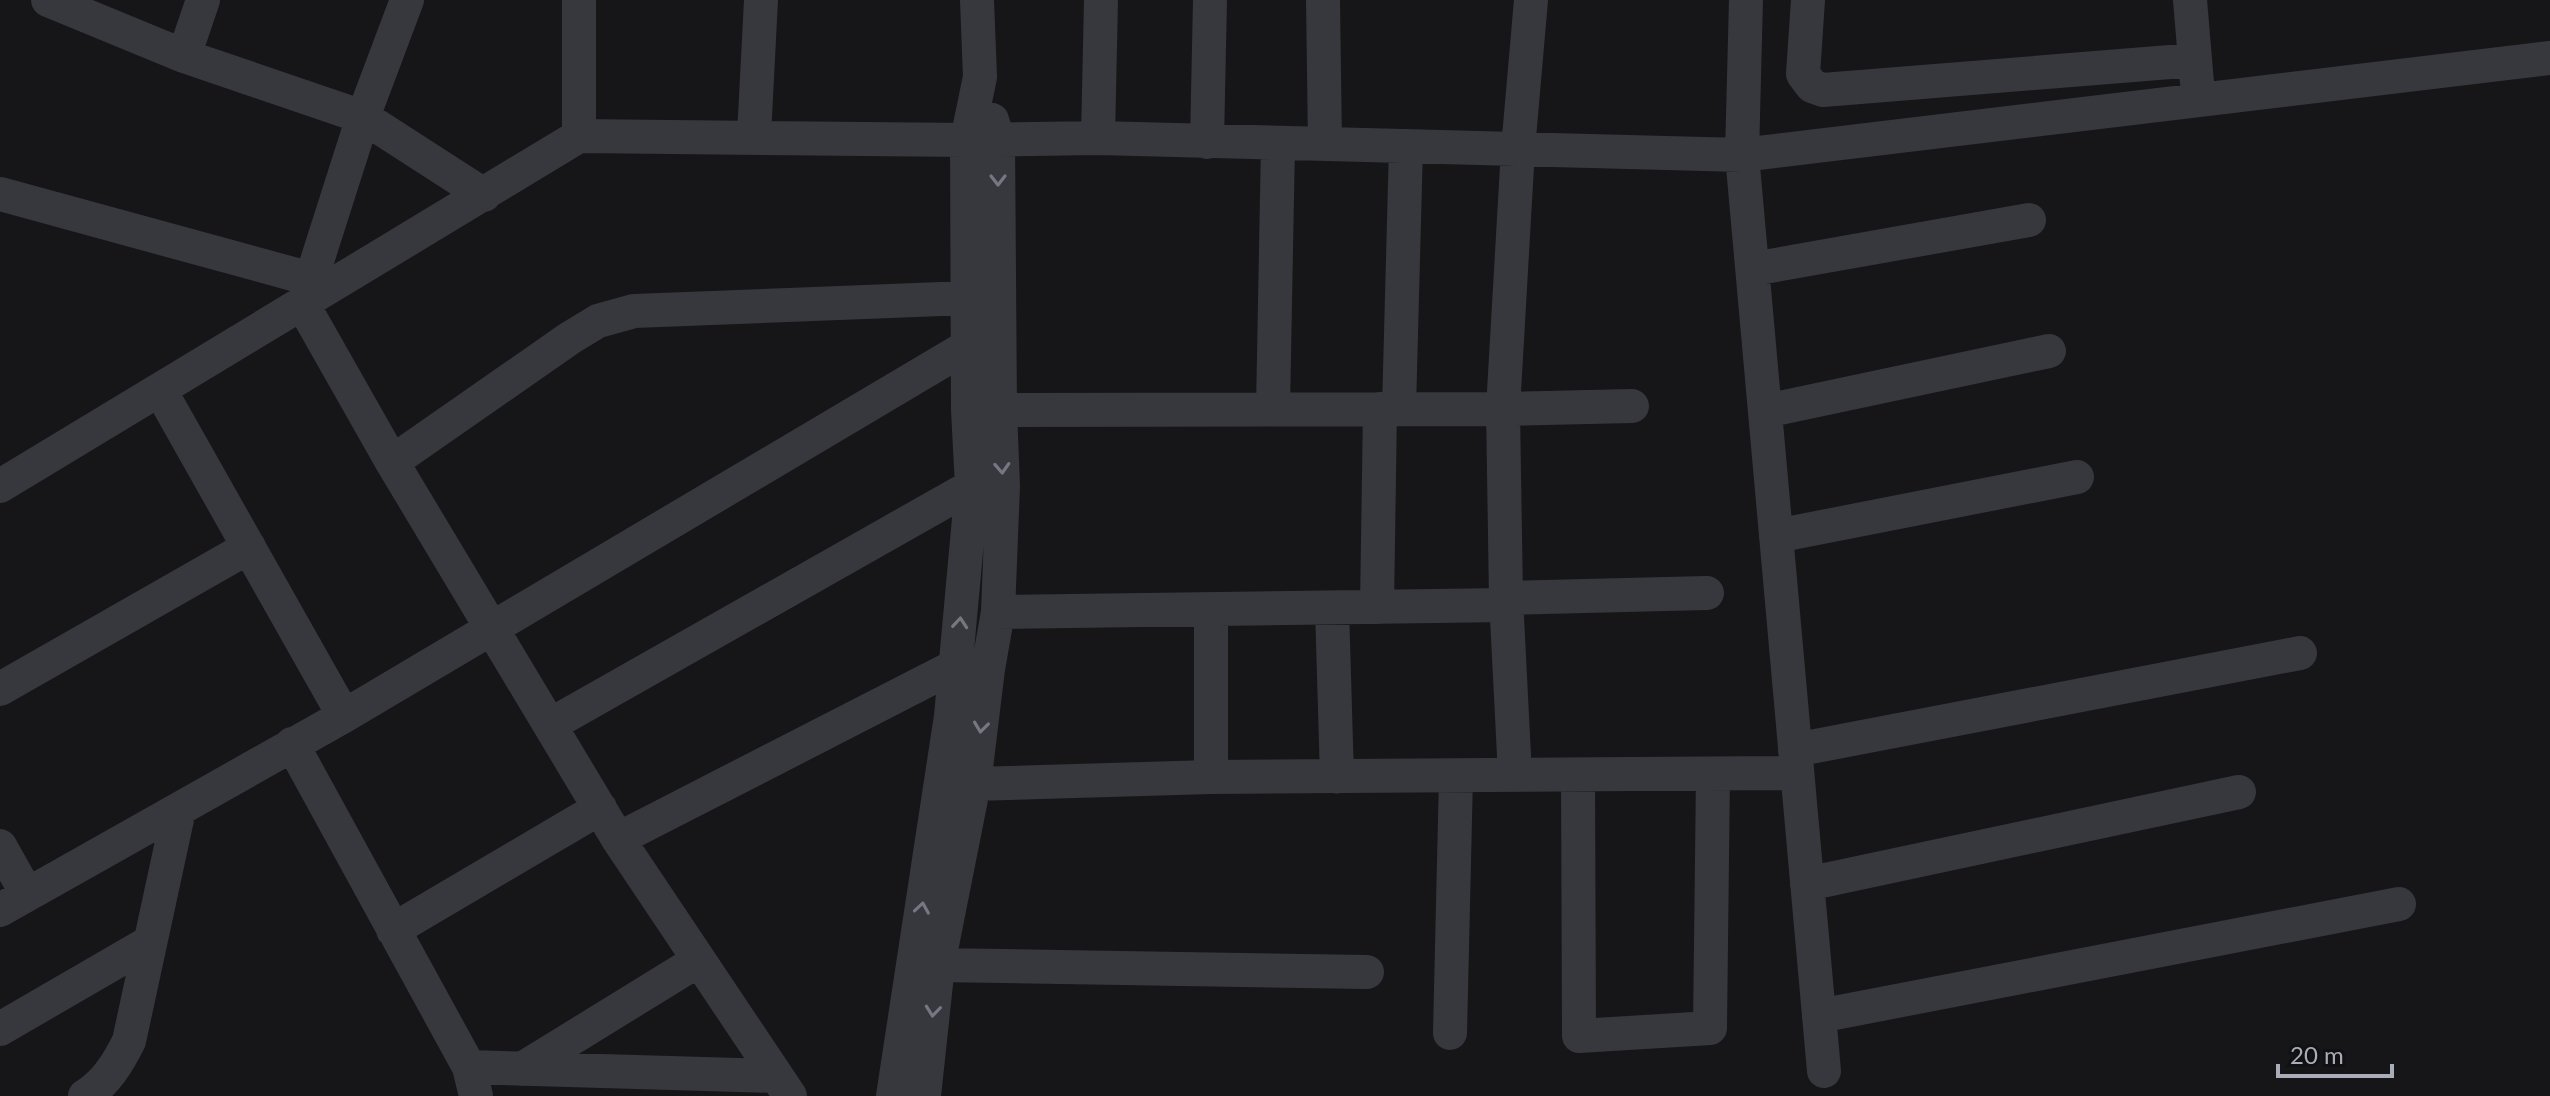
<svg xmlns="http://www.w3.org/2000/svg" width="2550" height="1096" font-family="Lato,sans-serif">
	<rect width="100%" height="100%" fill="#161618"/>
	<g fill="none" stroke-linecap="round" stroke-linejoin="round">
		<path stroke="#37383d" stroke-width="34" d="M 48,0 L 184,56 L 363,117 L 484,195
			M 407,0 L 363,117 L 303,305 L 392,462 L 618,839 L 790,1096
			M 579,0 L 579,136
			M 1323,0 L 1325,144
			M 1746,0 L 1742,155 L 1824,1071
			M 1808,0 L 1803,74 L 1812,86 L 1823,90 L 2195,60
			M 2190,0 L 2197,83
			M 184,56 L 203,0
			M 754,136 L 761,0
			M 1098,138 L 1101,0
			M 1207,142 L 1210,0
			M 0,194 L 311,279
			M 1753,269 L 2029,220
			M 160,390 L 344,716
			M 1273,409 L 1278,143
			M 1399,409 L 1406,146
			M 976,410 L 1503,409 L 1632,406
			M 1765,411 L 2049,351
			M 392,462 L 570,338 L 598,321 L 634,311 L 967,298
			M 0,486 L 579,136 L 967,140 L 1098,138 L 1742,155 L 2550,58
			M 1776,536 L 2077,477
			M 1506,598 L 1707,593
			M 1377,607 L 1380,409
			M 1332,608 L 1337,777
			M 1211,610 L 1211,777
			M 998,612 L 1506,605
			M 0,689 L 249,547
			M 550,725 L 972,486
			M 292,744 L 469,1067 L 476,1096
			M 1795,750 L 2300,653
			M 1515,775 L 1506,598 L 1503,409 L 1518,149 L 1531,0
			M 1578,775 L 1579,1036 L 1710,1028 L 1713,774
			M 974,784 L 1211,777 L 1797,773
			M 618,839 L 957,665
			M 0,846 L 27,894
			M 1807,884 L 2239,792
			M 0,910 L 344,716 L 968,346
			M 393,930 L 600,808
			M 938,965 L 1367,972
			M 1819,1016 L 2399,904
			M 0,1029 L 150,942
			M 1450,1033 L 1456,776
			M 469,1067 L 776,1076
			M 522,1069 L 699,960
			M 85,1096 C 106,1083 118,1063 129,1041 L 179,810
			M 893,1096 L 951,716 L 972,486 L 968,410 L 967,140 L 980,77 L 977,0
			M 924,1096 L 938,965 L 974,784 L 988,669 L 998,612 L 1003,486 L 1000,410 L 998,139 L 992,120"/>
	</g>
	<defs><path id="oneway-chevron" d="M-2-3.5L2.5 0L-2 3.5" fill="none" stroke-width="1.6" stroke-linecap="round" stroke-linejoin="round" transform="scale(2)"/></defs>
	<g stroke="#757881">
		<use href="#oneway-chevron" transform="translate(998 180) rotate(90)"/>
		<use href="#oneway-chevron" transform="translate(1002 468) rotate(87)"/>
		<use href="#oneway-chevron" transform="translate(960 623) rotate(-85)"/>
		<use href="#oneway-chevron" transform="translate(981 727) rotate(97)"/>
		<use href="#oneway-chevron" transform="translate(922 908) rotate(-81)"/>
		<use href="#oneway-chevron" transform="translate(933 1011) rotate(96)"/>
	</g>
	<path d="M2278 1064v12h114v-12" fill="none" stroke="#a8adb8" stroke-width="4"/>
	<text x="2290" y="1064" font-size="24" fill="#a8adb8" stroke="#111113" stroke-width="6" paint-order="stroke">20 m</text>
</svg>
